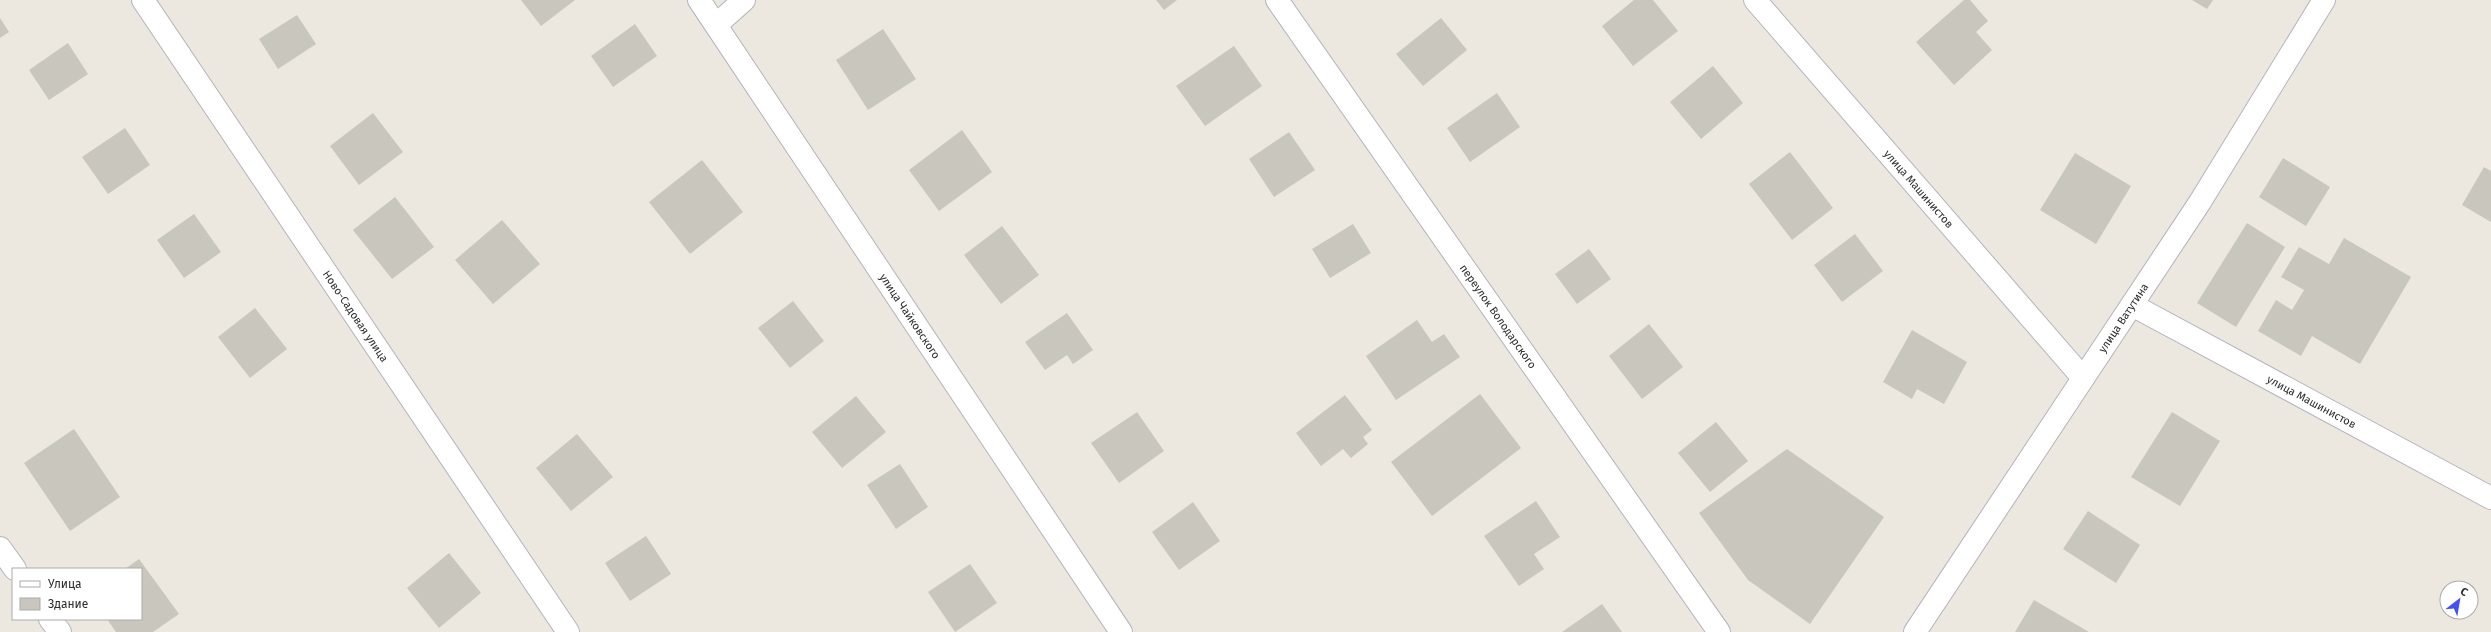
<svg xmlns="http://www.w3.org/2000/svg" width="2491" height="632" font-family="'Fira Sans',sans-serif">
	<rect width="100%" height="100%" fill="#ede8df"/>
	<path fill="#c9c6bd" d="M 521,0 L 575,0 L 541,26 Z
		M 1156,0 L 1177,0 L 1164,10 Z
		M 1634,0 L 1653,0 L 1678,31 L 1633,66 L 1602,26 Z
		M 1964,0 L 1970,0 L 1988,21 L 1976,32 L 1992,50 L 1954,85 L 1916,42 Z
		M 2192,0 L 2213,0 L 2207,9 Z
		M 297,15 L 316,44 L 278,69 L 259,39 Z
		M 0,18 L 9,32 L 0,38 Z
		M 1441,18 L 1467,50 L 1423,86 L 1396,54 Z
		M 635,24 L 657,56 L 613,87 L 591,56 Z
		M 883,29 L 916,79 L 868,110 L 836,60 Z
		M 68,43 L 88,74 L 49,100 L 29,70 Z
		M 1234,46 L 1262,86 L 1205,126 L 1176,86 Z
		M 1713,66 L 1743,103 L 1701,139 L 1670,102 Z
		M 1497,93 L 1520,127 L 1470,162 L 1447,128 Z
		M 373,113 L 403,152 L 359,185 L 330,146 Z
		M 125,128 L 150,165 L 108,194 L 82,157 Z
		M 962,130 L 992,172 L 939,211 L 909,170 Z
		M 1289,132 L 1315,170 L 1274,197 L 1249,159 Z
		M 1790,152 L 1833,208 L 1792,240 L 1749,184 Z
		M 2075,153 L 2131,186 L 2096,244 L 2040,210 Z
		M 2283,158 L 2330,187 L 2306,226 L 2259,197 Z
		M 702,160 L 743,212 L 690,254 L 649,202 Z
		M 2484,167 L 2491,171 L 2491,222 L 2462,205 Z
		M 395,197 L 434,247 L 392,279 L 353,230 Z
		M 194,214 L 221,252 L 184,278 L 157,240 Z
		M 502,220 L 540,264 L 493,304 L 455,260 Z
		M 2247,223 L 2285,247 L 2236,327 L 2197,303 Z
		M 1353,224 L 1371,253 L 1330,278 L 1312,249 Z
		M 1002,226 L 1039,275 L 1001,304 L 964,255 Z
		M 1855,234 L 1883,271 L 1842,302 L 1814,265 Z
		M 2344,238 L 2411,277 L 2360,364 L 2312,336 L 2301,356 L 2258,331 L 2276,300 L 2292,310 L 2304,290 L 2281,277 L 2299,247 L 2329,264 Z
		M 1589,249 L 1611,279 L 1577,304 L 1555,274 Z
		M 793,301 L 824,341 L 790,368 L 758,328 Z
		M 255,308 L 287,349 L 250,378 L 218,337 Z
		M 1067,313 L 1093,350 L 1073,364 L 1067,355 L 1045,370 L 1025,342 Z
		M 1417,320 L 1432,342 L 1444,334 L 1460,357 L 1396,400 L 1366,356 Z
		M 1649,324 L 1683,367 L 1642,399 L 1609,356 Z
		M 1912,330 L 1967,362 L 1944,404 L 1917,389 L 1912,399 L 1883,382 Z
		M 1480,394 L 1521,448 L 1432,516 L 1391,462 Z
		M 1345,395 L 1372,430 L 1363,437 L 1368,444 L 1351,458 L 1343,449 L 1321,466 L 1296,433 Z
		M 856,396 L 886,432 L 842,468 L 812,432 Z
		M 1137,412 L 1164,451 L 1119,483 L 1091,443 Z
		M 2172,412 L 2220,441 L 2180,506 L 2131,477 Z
		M 1716,422 L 1748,461 L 1710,492 L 1678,453 Z
		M 74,429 L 120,497 L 70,531 L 24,463 Z
		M 577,434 L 613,477 L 571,511 L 536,468 Z
		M 1787,449 L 1884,517 L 1810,624 L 1748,580 L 1699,513 Z
		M 900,464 L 928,507 L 896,529 L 867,485 Z
		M 1536,501 L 1560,537 L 1534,554 L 1544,569 L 1519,586 L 1484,536 Z
		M 1193,502 L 1220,541 L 1179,570 L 1152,532 Z
		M 2088,511 L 2140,545 L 2116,583 L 2063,549 Z
		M 646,536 L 671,574 L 630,601 L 605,563 Z
		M 449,553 L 481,593 L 439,628 L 407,588 Z
		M 139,559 L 179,614 L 153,632 L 116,632 L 107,619 L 141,619 L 141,569 L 125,569 Z
		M 970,564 L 997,603 L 955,632 L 928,592 Z
		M 2034,600 L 2089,632 L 2015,632 Z
		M 1602,604 L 1622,632 L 1562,632 Z"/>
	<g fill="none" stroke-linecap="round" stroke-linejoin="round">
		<defs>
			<g id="minor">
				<path id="s1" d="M 143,0 L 568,632"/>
				<path id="s2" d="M 699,0 L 1121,632"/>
				<path id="s3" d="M 1277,0 L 1719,632"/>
				<path id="s4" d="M 1755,0 L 2083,378"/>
				<path d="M 716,25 L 744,0"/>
				<path id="s5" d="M 2132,305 L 2491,498"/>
				<path d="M 0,548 L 15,569"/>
				<path d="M 50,619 L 60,632"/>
			</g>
			<g id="secondary">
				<path id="s6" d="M 1915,632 L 2200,202 L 2324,0"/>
			</g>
		</defs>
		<use href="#minor" stroke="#b2b3bf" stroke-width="24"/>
		<use href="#secondary" stroke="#b2b3bf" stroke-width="24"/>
		<use href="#minor" stroke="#fff" stroke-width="22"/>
		<use href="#secondary" stroke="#fff" stroke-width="22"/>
	</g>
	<g text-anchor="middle" stroke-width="4" stroke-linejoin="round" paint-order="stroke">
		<g font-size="11" fill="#2c2c2c" stroke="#fff">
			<text dy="4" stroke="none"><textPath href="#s4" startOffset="250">улица Машинистов</textPath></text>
			<text dy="4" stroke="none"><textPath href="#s1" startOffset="381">Ново-Садовая улица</textPath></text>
			<text dy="4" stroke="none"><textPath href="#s2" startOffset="380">улица Чайковского</textPath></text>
			<text dy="4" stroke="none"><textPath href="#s3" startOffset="386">переулок Володарского</textPath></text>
			<text dy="4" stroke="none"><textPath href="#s6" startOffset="377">улица Ватутина</textPath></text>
			<text dy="4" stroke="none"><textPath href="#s5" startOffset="204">улица Машинистов</textPath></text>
		</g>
	</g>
	<rect x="12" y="568" width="130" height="52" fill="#ffffff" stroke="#ababab"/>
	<rect x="20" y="581" width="20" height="6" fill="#ffffff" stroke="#ababab"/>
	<text x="48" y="588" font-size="12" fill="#2c2c2c">Улица</text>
	<rect x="20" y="598" width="20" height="12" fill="#c9c6bd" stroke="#ababab"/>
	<text x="48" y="608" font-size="12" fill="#2c2c2c">Здание</text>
	<g transform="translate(2459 600) rotate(31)"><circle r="19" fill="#ffffff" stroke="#ababab"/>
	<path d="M0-3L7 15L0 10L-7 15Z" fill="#4452f4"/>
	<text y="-6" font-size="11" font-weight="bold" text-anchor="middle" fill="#2c2c2c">С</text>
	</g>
</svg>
